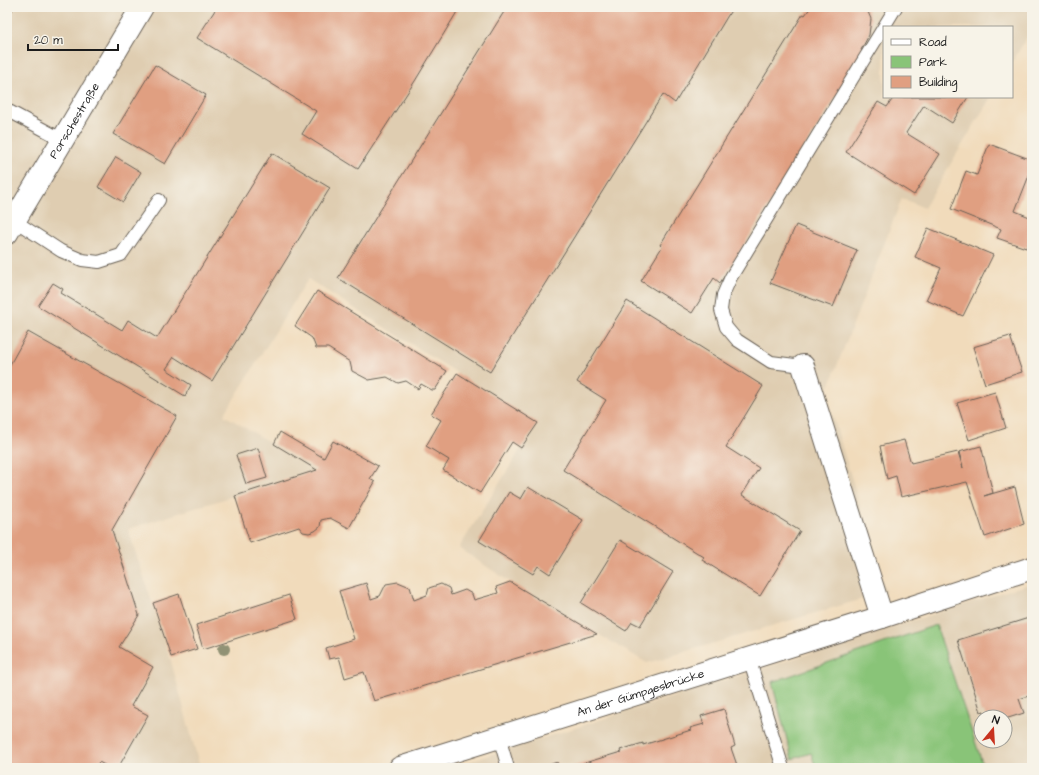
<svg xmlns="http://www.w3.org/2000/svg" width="1039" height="775" font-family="'Architects Daughter',sans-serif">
	<rect width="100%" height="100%" fill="#f7f3e8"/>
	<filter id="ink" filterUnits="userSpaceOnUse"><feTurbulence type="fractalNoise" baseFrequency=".025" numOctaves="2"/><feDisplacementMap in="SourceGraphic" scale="8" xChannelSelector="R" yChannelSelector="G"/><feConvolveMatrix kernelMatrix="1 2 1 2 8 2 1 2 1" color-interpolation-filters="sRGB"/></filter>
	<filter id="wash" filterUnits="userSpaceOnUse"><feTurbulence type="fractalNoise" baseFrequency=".012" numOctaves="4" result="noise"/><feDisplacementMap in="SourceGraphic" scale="16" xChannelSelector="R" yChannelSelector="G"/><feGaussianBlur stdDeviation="0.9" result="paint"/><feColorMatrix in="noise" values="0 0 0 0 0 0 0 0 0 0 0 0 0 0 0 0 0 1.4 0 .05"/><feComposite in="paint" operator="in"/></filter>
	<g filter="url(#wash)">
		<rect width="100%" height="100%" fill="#f1dbbb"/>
		<path fill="#dfcdb1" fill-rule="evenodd" d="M 7,7 L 1032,7 L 1032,29 L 1012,62 L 1012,27 L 884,27 L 884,97 L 991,97 L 924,208 L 902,198 L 826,394 L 886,592 L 647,663 L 510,582 L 459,548 L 537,423 L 308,279 L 224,415 L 316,470 L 128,529 L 171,661 L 200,768 L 7,768 Z
			M 1032,583 L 1032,768 L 449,768 L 883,630 ZM 981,717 L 1005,717 L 1005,741 L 981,741 Z"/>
		<path fill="#89c478" stroke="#52704a" d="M 936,625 L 984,768 L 816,768 L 811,753 L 792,759 L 772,682 Z"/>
		<g id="blocks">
			<path fill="#e09f81" d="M 7,7 L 14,7 L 7,19 Z
				M 217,7 L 292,7 L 300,12 L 303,7 L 460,7 L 415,81 L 358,169 L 302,134 L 316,111 L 197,38 Z
				M 507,7 L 733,7 L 675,103 L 663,94 L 490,372 L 338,278 Z
				M 811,7 L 866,7 L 871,19 L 869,35 L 861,50 L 864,52 L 720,283 L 714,278 L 692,313 L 641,281 L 662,247 L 660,245 L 803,14 L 805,15 Z
				M 155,65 L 206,95 L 165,164 L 113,134 Z
				M 894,97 L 968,97 L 952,123 L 924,105 L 906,133 L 940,154 L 914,195 L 846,152 L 878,102 L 887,107 Z
				M 7,127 L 12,130 L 7,138 Z
				M 989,144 L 1032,160 L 1032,168 L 1015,211 L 1032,218 L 1032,237 L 1026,248 L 997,238 L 1001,229 L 951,209 L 966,171 L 977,175 Z
				M 272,153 L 330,188 L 212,381 L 174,357 L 166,369 L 191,385 L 185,396 L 38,306 L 53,283 L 63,289 L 61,293 L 122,330 L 128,320 L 157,338 Z
				M 116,157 L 141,172 L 123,202 L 98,187 Z
				M 796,225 L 857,250 L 833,307 L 770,283 Z
				M 928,228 L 993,255 L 963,316 L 926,300 L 941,268 L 915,257 Z
				M 317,291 L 447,371 L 435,390 L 432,390 L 421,384 L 418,389 L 406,381 L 398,383 L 387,377 L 369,380 L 352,371 L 350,362 L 328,348 L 316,348 L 312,338 L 295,326 Z
				M 627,301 L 763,386 L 726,447 L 759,468 L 742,495 L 800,531 L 760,596 L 702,560 L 704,557 L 563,470 L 606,400 L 577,382 Z
				M 28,332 L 177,416 L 112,530 L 139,615 L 119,647 L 153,667 L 131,706 L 148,715 L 118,768 L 110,768 L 99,762 L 95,768 L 7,768 L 7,370 Z
				M 1010,336 L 1022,372 L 985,384 L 973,347 Z
				M 457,373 L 538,423 L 521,448 L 512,442 L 480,493 L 443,470 L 449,460 L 426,446 L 441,420 L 431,414 Z
				M 995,392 L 1006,428 L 969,440 L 957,403 Z
				M 280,432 L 324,458 L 333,441 L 378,466 L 370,479 L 375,482 L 349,528 L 330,518 L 321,520 L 320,527 L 315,531 L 309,533 L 303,532 L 299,527 L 250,543 L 235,496 L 317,470 L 274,444 Z
				M 904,440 L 911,463 L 958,452 L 963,468 L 959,452 L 981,446 L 993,493 L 984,496 L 1015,487 L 1024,524 L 985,537 L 967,482 L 901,497 L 896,476 L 887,479 L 880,446 Z
				M 258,448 L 267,478 L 246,484 L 236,455 Z
				M 528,487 L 583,520 L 550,574 L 538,566 L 533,574 L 479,541 L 509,492 L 521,499 Z
				M 620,540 L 673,572 L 640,626 L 632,622 L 626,631 L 581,603 Z
				M 398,582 L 410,587 L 414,600 L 427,595 L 429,588 L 441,584 L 449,588 L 451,595 L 465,590 L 472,594 L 474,600 L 498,593 L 496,587 L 510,582 L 597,634 L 374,701 L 364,672 L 345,678 L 339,657 L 329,659 L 326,648 L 354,639 L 339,591 L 366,583 L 371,599 L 380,596 L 386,584 Z
				M 179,594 L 197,649 L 171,657 L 153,603 Z
				M 289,595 L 297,619 L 203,649 L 196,625 Z
				M 1032,617 L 1032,695 L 1019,699 L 1024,713 L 1005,719 L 1005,717 L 986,717 L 984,711 L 981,712 L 958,640 Z
				M 724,709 L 735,746 L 731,748 L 738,768 L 568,768 L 621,752 L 620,750 L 643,743 L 643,745 L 691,730 L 690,728 L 704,724 L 701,716 Z
				M 557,762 L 559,768 L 541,768 Z"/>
		</g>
	</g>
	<g filter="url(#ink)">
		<use href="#blocks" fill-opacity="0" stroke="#675f54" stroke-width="1"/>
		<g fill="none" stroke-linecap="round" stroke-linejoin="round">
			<defs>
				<path id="service" d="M 7,110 L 63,140
					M 15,221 L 61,251 L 82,260 L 99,262 L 121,255 L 159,200
					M 803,366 L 771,362 L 737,340 L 726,327 L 721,310 L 723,295 L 731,277 L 896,7
					M 749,658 L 783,768
					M 499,737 L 508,768"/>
				<g id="minor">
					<path id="s1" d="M 7,233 L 142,7"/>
					<path d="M 803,366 L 882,617"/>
					<path id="s2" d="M 400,768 L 882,617 L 1032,568"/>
				</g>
			</defs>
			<use href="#service" stroke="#675f54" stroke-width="14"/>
			<use href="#minor" stroke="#675f54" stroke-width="24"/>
			<use href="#service" stroke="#fff" stroke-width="12"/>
			<use href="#minor" stroke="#fff" stroke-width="22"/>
		</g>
		<circle fill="#919275" cx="224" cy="649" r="6"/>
	</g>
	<g text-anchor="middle" stroke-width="4" stroke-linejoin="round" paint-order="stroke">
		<g font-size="12" fill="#1c1c1c" stroke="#f7f3e8">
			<text dy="4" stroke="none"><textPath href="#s1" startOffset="131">Porschestraße</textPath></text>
			<text dy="4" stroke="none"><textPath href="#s2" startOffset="252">An der Gümpgesbrücke</textPath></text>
		</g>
	</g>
	<rect width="1039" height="775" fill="none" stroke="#f7f3e8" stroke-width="24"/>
	<rect x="883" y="26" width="130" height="72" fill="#f7f3e8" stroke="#9f9d96"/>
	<rect x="891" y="39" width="20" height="6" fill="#ffffff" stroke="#9f9d96"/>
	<text x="919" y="46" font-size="12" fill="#1c1c1c">Road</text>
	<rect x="891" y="56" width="20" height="12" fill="#89c478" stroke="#9f9d96"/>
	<text x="919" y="66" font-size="12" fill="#1c1c1c">Park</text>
	<rect x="891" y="76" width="20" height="12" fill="#e09f81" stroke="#9f9d96"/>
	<text x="919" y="86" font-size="12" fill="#1c1c1c">Building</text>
	<g transform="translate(993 729) rotate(18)"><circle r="19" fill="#f7f3e8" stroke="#9f9d96"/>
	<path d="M0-3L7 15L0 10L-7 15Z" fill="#c8321e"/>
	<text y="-6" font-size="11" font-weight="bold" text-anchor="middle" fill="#1c1c1c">N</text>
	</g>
	<path d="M28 44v6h90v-6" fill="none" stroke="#1c1c1c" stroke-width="2"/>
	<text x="34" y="44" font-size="12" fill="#1c1c1c" stroke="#f7f3e8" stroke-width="3" paint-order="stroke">20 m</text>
</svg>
